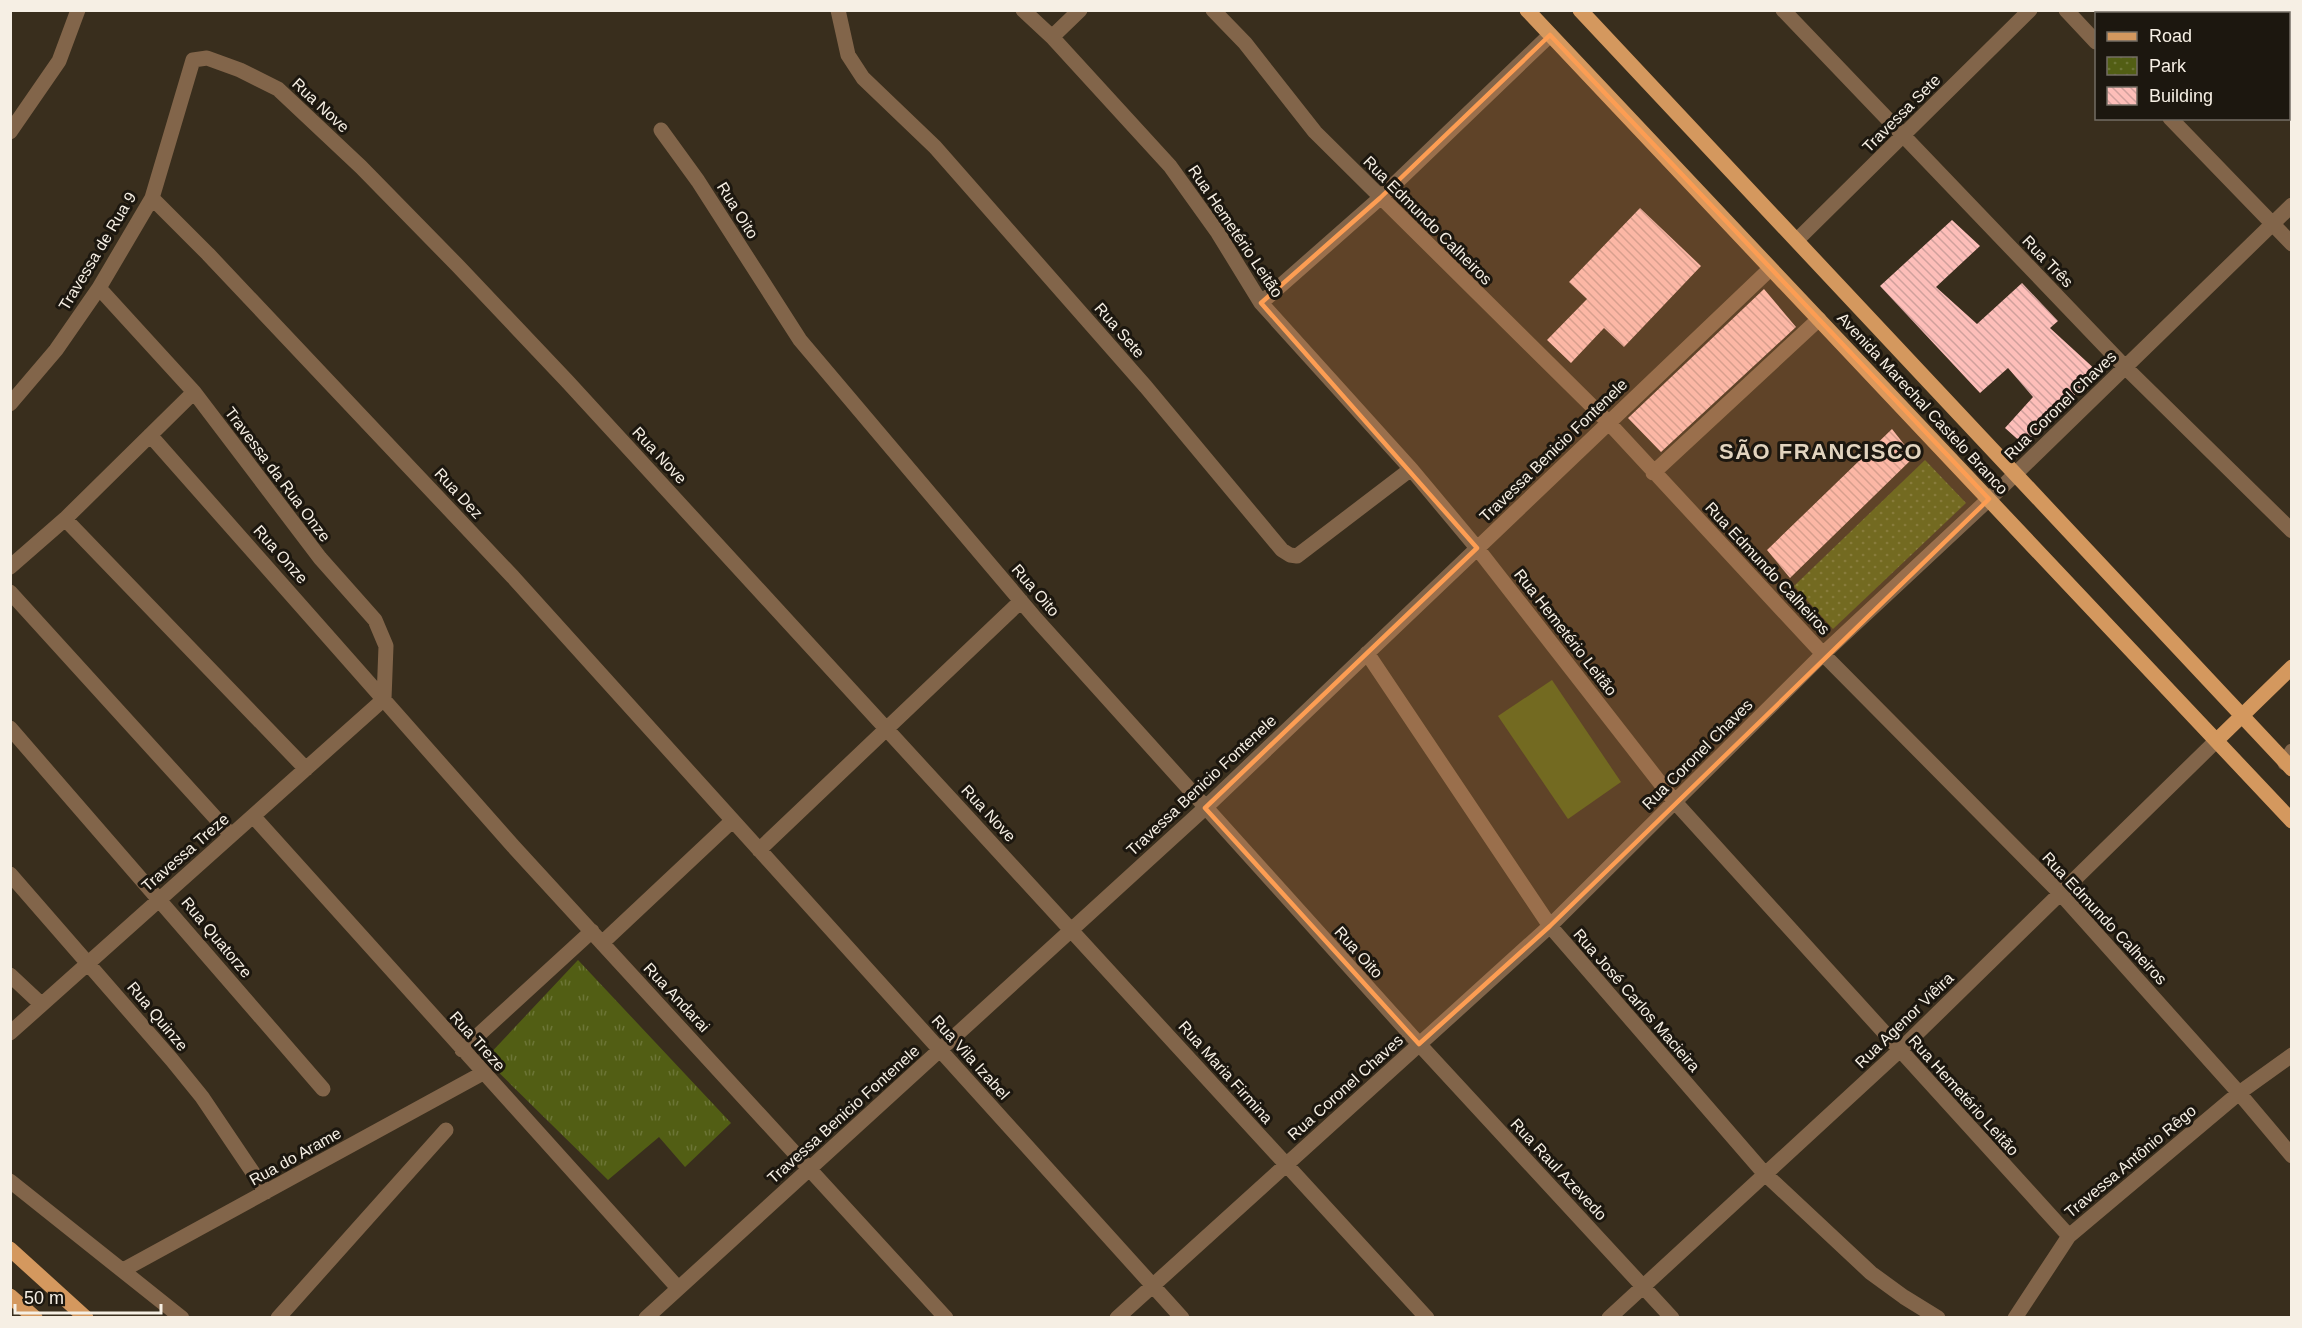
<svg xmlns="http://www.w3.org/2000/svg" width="2302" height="1328" font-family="Arial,sans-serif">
	<defs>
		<pattern id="grass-tufts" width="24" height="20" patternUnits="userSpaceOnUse" patternTransform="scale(1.5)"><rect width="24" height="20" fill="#525e14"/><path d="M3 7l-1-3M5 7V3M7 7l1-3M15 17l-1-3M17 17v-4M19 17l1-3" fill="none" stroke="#6c7536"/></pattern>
		<pattern id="park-dots" width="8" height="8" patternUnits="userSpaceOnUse" patternTransform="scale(1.5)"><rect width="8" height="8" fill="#525e14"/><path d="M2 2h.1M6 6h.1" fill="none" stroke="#6c7536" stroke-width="1.8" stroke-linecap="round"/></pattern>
		<pattern id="building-back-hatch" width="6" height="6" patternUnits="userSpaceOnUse" patternTransform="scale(1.5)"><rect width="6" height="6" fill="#fdbeb9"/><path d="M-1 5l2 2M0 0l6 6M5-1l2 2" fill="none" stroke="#d0a09c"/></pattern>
	</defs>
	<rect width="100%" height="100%" fill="#392e1d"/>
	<path fill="url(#grass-tufts)" d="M 578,960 L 731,1123 L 685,1167 L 659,1137 L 608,1180 L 485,1059 Z"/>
	<path fill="url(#park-dots)" d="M 1925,460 L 1966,503 L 1833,629 L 1794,586 Z"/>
	<path fill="#525e14" d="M 1552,680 L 1621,782 L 1568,819 L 1498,716 Z"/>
	<path fill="url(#building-back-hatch)" d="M 1640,208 L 1701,266 L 1624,347 L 1604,328 L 1571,363 L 1547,340 L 1587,299 L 1569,282 Z
		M 1952,220 L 1980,246 L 1936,287 L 1977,324 L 2022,283 L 2058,321 L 2050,328 L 2098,372 L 2024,445 L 2005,428 L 2033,397 L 2008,368 L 1980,393 L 1880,286 Z
		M 1764,289 L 1796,327 L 1661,452 L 1628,418 Z
		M 1892,429 L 1914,457 L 1790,578 L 1767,550 Z"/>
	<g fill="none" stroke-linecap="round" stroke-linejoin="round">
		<path stroke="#82654a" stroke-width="15" d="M 838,10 L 848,55 L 863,78 L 935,147 L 1146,387 L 1282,550 L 1290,555 L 1297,556 L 1411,469
			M 1023,10 L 1052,37 L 1170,166 L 1218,233 L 1261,303 L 1411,469 L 1477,548 L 1675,802 L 2069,1236
			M 1213,10 L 1245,43 L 1315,132 L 1608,422 L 1823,654 L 2060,893 L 2239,1093 L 2292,1156
			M 1783,10 L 2125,367 L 2292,531
			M 2066,10 L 2096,42
			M 1052,37 L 1080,10
			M 2170,118 L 2292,244
			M 661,130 L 698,181 L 800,340 L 1036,619 L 1419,1044 L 1672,1318
			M 10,132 L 59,61 L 78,10
			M 152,198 L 208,254 L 513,577 L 1182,1318
			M 1797,240 L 2030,10
			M 99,288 L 194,392 L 320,558 L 375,620 L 386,646 L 384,699
			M 1261,303 L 1380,198 L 1550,35
			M 10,404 L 56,350 L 99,288 L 152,198 L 193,60 L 207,58 L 240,70 L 278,89 L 361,167 L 458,266 L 567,381 L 1427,1318
			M 150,435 L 513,846 L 946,1318
			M 1653,473 L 1819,319
			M 65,519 L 306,769
			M 10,567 L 65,519 L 194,392
			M 10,592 L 231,835
			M 1367,653 L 1550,926 L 1764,1173 L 1871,1273 L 1904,1297 L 1938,1318
			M 10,728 L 323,1089
			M 2285,763 L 2292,751
			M 254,817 L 678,1288
			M 759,850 L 1021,601
			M 10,874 L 172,1060 L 202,1097 L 266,1192
			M 602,943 L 732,821
			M 10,975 L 41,1004
			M 10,1033 L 384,699
			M 462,1050 L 592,931
			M 10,1181 L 182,1318
			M 123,1270 L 483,1073
			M 278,1318 L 446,1130
			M 646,1318 L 1205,808 L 1770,269
			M 1117,1318 L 1550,926 L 1823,654 L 2004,485 L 2292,205
			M 1609,1318 L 1900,1050 L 2217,740
			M 2015,1318 L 2069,1236 L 2239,1093 L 2292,1055"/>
		<path stroke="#d4985e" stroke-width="15" d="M 1527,10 L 2292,821
			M 1580,10 L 2292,769
			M 2217,740 L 2292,667
			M 10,1249 L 86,1318
			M 10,1296 L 35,1318"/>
	</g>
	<path fill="#fc9d53" fill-opacity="0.2" stroke="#fc9d53" stroke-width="4.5" stroke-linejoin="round" d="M 1550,35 L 1989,499 L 1550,926 L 1419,1044 L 1205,808 L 1477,548 L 1261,303 L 1380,198 Z"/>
	<g text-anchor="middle" stroke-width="6" stroke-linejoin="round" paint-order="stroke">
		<g font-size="16" fill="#f6efe4" stroke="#1c170f">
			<text transform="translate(321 105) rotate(43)" y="6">Rua Nove</text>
			<text transform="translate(1901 113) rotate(-45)" y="6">Travessa Sete</text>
			<text transform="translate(738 210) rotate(58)" y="6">Rua Oito</text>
			<text transform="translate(1428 220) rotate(45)" y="6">Rua Edmundo Calheiros</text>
			<text transform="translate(1236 231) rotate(56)" y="6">Rua Hemetério Leitão</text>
			<text transform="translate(97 251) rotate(-59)" y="6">Travessa de Rua 9</text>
			<text transform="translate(2048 261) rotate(46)" y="6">Rua Três</text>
			<text transform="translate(1120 330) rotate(49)" y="6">Rua Sete</text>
			<text transform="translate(1923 403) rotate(47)" y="6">Avenida Marechal Castelo Branco</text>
			<text transform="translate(2060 405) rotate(-44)" y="6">Rua Coronel Chaves</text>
			<text transform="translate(1553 450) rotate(-44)" y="6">Travessa Benicio Fontenele</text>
			<text transform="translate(660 455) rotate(47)" y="6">Rua Nove</text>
			<text transform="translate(278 474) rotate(53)" y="6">Travessa da Rua Onze</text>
			<text transform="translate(459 493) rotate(47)" y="6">Rua Dez</text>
			<text transform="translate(281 554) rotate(48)" y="6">Rua Onze</text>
			<text transform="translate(1768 568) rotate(47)" y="6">Rua Edmundo Calheiros</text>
			<text transform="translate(1036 590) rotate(49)" y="6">Rua Oito</text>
			<text transform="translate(1566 632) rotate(52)" y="6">Rua Hemetério Leitão</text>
			<text transform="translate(1697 754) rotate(-45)" y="6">Rua Coronel Chaves</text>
			<text transform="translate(1201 785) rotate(-43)" y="6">Travessa Benicio Fontenele</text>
			<text transform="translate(989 813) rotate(47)" y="6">Rua Nove</text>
			<text transform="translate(185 852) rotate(-41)" y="6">Travessa Treze</text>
			<text transform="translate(2105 918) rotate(47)" y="6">Rua Edmundo Calheiros</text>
			<text transform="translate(217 937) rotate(50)" y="6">Rua Quatorze</text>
			<text transform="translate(1359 952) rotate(48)" y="6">Rua Oito</text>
			<text transform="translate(677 997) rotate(47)" y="6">Rua Andarai</text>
			<text transform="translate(1637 1000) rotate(49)" y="6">Rua José Carlos Macieira</text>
			<text transform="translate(158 1016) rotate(50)" y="6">Rua Quinze</text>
			<text transform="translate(1904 1020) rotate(-44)" y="6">Rua Agenor Viêira</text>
			<text transform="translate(478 1041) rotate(48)" y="6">Rua Treze</text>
			<text transform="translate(971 1057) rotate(48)" y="6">Rua Vila Izabel</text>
			<text transform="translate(1226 1072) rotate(48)" y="6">Rua Maria Firmina</text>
			<text transform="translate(1345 1087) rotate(-42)" y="6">Rua Coronel Chaves</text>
			<text transform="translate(1964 1095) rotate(48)" y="6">Rua Hemetério Leitão</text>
			<text transform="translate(843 1114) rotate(-42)" y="6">Travessa Benicio Fontenele</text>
			<text transform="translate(295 1156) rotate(-29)" y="6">Rua do Arame</text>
			<text transform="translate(2130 1161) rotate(-40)" y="6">Travessa Antônio Rêgo</text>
			<text transform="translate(1559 1169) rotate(47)" y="6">Rua Raul Azevedo</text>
		</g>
		<g font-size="22" font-weight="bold" letter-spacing="1.5" fill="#e2d4bf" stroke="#1c170f">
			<text x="1821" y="459">SÃO FRANCISCO</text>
		</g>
	</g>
	<rect width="2302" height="1328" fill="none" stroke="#f6efe4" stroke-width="24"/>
	<rect x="2095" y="12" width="195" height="108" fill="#1c170f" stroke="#736d64" stroke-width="1.5"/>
	<rect x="2107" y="32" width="30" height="9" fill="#d4985e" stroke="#736d64" stroke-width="1.5"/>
	<text x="2149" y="42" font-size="18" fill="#f6efe4">Road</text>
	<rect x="2107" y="57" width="30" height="18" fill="url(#park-dots)" stroke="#736d64" stroke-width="1.5"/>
	<text x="2149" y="72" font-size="18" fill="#f6efe4">Park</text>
	<rect x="2107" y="87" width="30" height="18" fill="url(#building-back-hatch)" stroke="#736d64" stroke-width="1.5"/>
	<text x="2149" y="102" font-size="18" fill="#f6efe4">Building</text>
	<path d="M15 1304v9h146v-9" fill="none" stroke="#f6efe4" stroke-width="3"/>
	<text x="24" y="1304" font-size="18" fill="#f6efe4" stroke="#1c170f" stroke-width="4.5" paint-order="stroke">50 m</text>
</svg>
